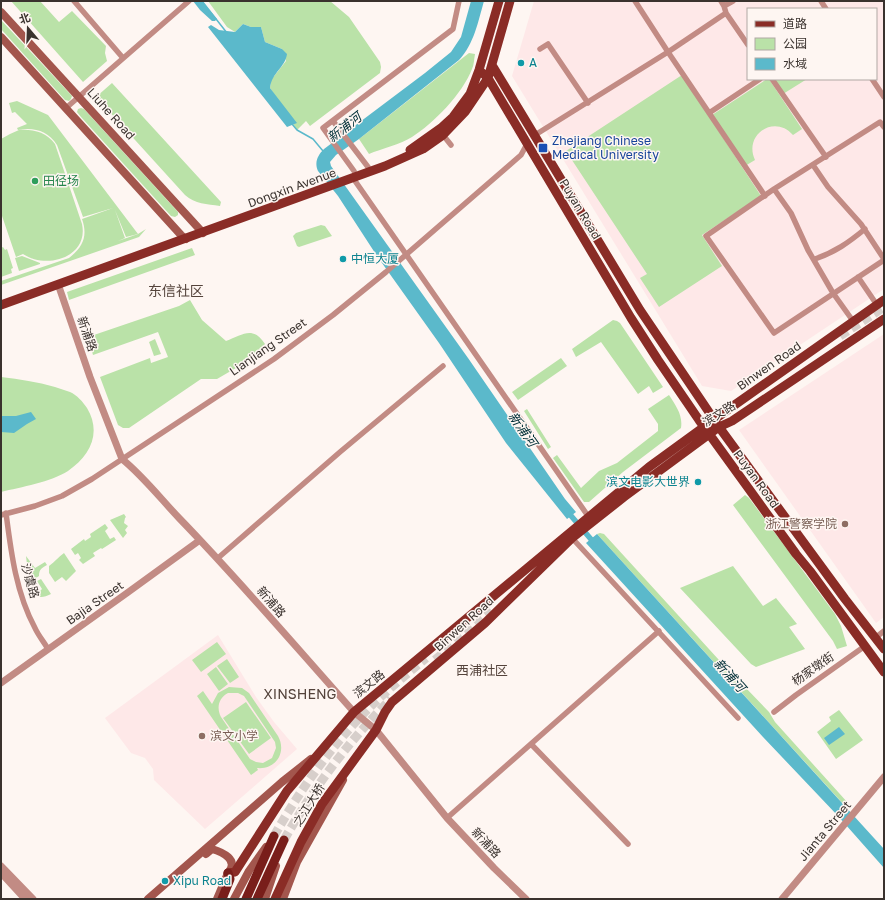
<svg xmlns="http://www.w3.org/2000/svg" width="885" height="900" font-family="'Golos Text','Noto Sans SC',sans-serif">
	<rect width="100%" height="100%" fill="#fef6f2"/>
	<path fill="#fee8e8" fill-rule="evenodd" d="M 534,1 L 884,1 L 884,289 L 731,391 L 702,386 L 512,76 ZM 748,9 L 876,9 L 876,79 L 748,79 Z
		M 884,334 L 884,617 L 876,623 L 739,430 Z
		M 218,635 L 256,697 L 274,722 L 297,749 L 205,829 L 154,780 L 153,769 L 145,758 L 131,753 L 105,718 Z"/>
	<path fill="#bae2a8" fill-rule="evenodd" d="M 11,1 L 40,1 L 59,22 L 72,11 L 106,46 L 105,53 L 107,61 L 83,82 Z
		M 208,1 L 330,1 L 349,17 L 380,62 L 381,67 L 380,73 L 310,126 L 306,121 L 297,130 L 270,88 L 271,80 L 286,61 L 282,49 L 265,42 L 261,27 L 251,27 L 243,24 L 235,32 L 227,27 Z
		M 1,20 L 72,96 L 71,99 L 69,101 L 65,100 L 1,29 Z
		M 469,53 L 475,54 C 474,59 474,65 472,69 C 463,93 433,124 412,137 C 401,144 381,149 369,154 L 359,139 Z
		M 682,75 L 761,196 L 702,235 L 722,266 L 659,307 L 640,278 L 647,274 L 566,151 Z
		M 767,79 L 769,79 L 802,129 L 793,135 C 775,114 743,134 755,160 L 745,166 L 712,115 Z
		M 773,79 L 807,79 L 783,94 Z
		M 112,83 L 221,202 L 220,206 C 207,204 195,204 185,195 L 96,97 Z
		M 17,101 L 48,115 L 138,234 L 126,237 L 115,210 L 125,238 L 118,241 L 138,234 L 146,229 L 139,237 L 1,285 L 1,281 L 69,258 C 83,247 88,236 82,219 L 113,208 L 83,217 L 57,145 C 48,131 34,127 18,130 L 17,128 L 27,124 L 15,112 L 12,113 L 9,103 Z
		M 81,108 L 84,109 L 178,212 L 178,215 L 175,217 L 171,216 L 81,117 L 77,112 L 78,109 Z
		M 19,130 C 33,129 46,132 55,144 L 82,224 C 89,257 47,270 23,254 L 16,257 L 1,213 L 1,139 L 10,134 Z
		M 321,225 L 325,226 L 332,236 L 299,247 L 297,246 L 293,236 L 296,233 Z
		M 3,247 L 5,250 L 7,249 L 13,268 L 11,269 L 12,273 L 1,277 L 1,248 Z
		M 192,248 L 195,255 L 69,300 L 67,292 Z
		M 22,256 L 40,263 L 40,264 L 19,271 L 15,258 Z
		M 190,300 L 202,320 L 226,341 C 242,335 253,325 265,344 L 248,361 L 217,379 L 201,379 L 129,428 L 123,428 L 118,425 L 100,377 L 150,358 L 151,363 L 168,357 L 158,332 L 93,355 L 88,337 L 179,306 Z
		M 613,320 L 617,321 L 620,323 L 663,387 L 653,393 L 649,386 L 638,394 L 601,342 L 576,357 L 572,349 Z
		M 155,339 L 161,354 L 154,356 L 149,342 Z
		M 561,358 L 567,366 L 518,400 L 512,392 Z
		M 1,377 C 20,379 37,382 55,387 C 60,389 65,390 70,392 C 77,395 83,402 87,408 C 102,433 90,456 68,471 C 51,482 21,487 1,492 Z
		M 669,395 C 676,406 683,415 681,428 L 623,472 L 589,502 L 584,502 L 553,458 L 557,455 L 581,488 L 599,471 L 617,463 L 658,431 L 658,424 L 648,409 Z
		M 527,409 L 551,447 L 548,449 L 524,411 Z
		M 745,495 L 749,498 L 835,614 L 841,626 L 847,646 L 837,649 L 833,641 L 733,505 Z
		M 124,514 L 126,517 L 125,518 L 124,523 L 128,526 L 125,530 L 127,533 L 123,538 L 110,520 Z
		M 105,524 L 108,528 L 105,531 L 110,539 L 114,537 L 116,540 L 102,549 L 101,548 L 93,553 L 95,556 L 83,564 L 79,560 L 81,558 L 78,553 L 75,555 L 71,549 L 84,539 L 85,541 L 91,537 L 90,534 Z
		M 600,533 L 604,534 L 719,660 L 769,712 L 775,722 L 848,803 L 846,807 L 597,534 Z
		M 64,553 L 76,571 L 66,581 L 62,577 L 55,582 L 49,573 L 49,566 C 55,562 58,557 64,553 Z
		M 26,556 L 35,568 L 45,562 L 47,565 C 42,568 39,569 39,576 L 30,582 L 29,581 Z
		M 733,566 L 763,606 L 776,598 L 797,624 L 789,627 L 805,649 L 756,667 L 751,664 L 680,588 Z
		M 41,579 L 51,594 C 44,597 40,599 34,594 L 35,592 L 38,590 L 39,592 L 42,589 L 37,581 Z
		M 217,642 L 226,654 L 201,672 L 192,660 Z
		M 227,659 L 239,677 L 230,683 L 217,666 Z
		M 216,667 L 228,684 L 219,691 L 207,674 Z
		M 229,687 L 242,688 L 249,693 L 278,736 C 287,752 276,770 257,768 L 258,770 L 251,775 L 197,696 L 203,691 L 212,704 L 218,693 ZM 228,693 L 238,693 L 244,696 L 275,742 L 276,748 L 272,758 L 263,763 L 256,762 L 250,759 L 221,717 C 216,707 219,698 228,693 Z
		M 246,702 L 271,738 L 249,754 L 223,718 Z
		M 839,710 L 863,740 L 836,759 L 817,732 L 831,721 L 829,717 Z"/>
	<path fill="#5bb9cb" d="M 193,1 L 202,1 L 217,19 L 215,21 L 212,21 L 200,10 Z
		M 471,1 L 484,1 C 478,22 474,44 459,60 L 359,139 L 336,155 L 330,162 L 331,166 L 468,358 L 565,499 L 576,512 L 567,519 L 506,443 L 439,343 L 377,256 L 338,196 L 318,171 C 314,162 318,155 324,149 L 425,73 L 451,52 L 461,37 Z
		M 243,24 L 251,27 L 261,27 L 265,42 L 282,49 L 287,54 C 285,68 272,72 270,88 L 297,123 L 287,127 L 208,27 L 211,25 L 219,30 L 235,32 Z
		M 31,412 L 36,419 L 27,424 L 14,433 L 1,432 L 1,416 L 16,416 Z
		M 597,534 L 884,849 L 884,868 L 838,816 L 763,737 L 586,543 Z
		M 839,727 L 845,734 L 829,745 L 824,738 Z"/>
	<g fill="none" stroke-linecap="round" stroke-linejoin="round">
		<path stroke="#5bb9cb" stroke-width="1.5" d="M 202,1 L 227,33
			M 292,124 L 297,130 L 313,139 L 323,151"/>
		<path stroke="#5bb9cb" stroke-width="5.5" d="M 567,511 L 595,544"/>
		<path stroke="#d7cfcb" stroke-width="9" stroke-dasharray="9 4.5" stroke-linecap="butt" d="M 840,336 L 884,307
			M 435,660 L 492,611
			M 274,836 C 300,790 331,746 369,708 C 387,690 407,674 426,658
			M 284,840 C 314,787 348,742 391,699"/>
		<path stroke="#c28b84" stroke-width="5.5" d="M 74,1 L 123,58
			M 721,1 L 724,6
			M 821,1 L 826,9
			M 726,13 L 724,6 L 733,1
			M 748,45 L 726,13 L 668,52 L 765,196
			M 540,49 L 548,44 L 588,103
			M 772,79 L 826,157
			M 872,79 L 884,97
			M 66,108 L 189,1
			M 709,113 L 760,79
			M 333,121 L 368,167
			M 884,127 L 880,122 L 774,189 L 706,236 L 774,333 L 884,260
			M 443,135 L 451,145
			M 535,135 L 668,52 L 635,1
			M 813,165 L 828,187 L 861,224 L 884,259
			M 354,171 L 323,128 L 453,29 L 459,1
			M 353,178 L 588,516
			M 774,189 L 791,213 L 808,250 L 833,293 L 853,321
			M 815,259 C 835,252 848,243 865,229
			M 858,277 L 877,305
			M 6,513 C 11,552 16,593 35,628 C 38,635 44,642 48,649
			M 1,515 L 35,506 L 62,496 L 92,479 L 274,359 L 333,315 L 386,272 L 521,155 L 527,144
			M 572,538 L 738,718
			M 218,558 L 340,452 L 443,366
			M 875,638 L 884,631
			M 774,712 L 796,695 L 865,646
			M 531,744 L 628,844
			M 447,818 L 659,631"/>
		<path stroke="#c28b84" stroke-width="7" d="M 58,284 L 90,377 L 122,459 C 142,475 161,499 179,518 C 240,581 296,647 354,712 L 376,730 L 447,818 L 494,868 L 526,899
			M 1,683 L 127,593 L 200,540
			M 1,866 L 33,899
			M 1,873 L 25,899
			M 782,899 L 884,777"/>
		<path stroke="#a3564d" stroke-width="8" d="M 1,12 L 203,233
			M 1,37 L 181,235 L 186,239
			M 206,854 L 212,849 C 222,852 240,860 228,873 L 217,899
			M 148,899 L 282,782 L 311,759
			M 234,899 L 249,871 L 266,847
			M 265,899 L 276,866
			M 283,899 L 297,862 L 343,780"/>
		<path stroke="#8a2c26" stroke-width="9" d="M 492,65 L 640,310 L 719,427 L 845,599 L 884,649
			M 479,70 L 488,78 L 631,318 L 658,360 L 699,420 L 796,554 L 810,571 L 884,672
			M 410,150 L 441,128 L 453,117 L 470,94 L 479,70 L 499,1
			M 1,305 L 385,166 L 423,149 L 443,135 L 465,112 L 488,78 L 510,1
			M 228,873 L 235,872 L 287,791 L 354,712 L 649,467 L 726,411 L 884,300
			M 275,899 L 301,842 L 322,804 L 376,730 L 385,712 L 392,702 L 485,623 L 572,538 L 624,497 L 719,427 L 732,421 L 884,319"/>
		<path stroke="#791e1a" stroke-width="9" d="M 222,899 L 230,879 L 228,873
			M 246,899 L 274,836
			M 257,899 L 284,840"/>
	</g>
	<g fill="#0f9aa8" stroke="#fef6f2" stroke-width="1.5">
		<circle cx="521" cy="63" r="4"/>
		<circle cx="343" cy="259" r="4"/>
		<circle cx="698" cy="482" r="4"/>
		<circle cx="165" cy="881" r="4"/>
	</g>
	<rect fill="#1a4fb4" stroke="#fef6f2" stroke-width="1.5" x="538" y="143" width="10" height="10" rx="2"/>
	<circle fill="#2e9e5b" stroke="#fef6f2" stroke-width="1.5" cx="35" cy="181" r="4"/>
	<g fill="#8d6e63" stroke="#fef6f2" stroke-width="1.5">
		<circle cx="845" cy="524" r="4"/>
		<circle cx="202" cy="736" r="4"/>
	</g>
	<g text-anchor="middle" stroke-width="3" stroke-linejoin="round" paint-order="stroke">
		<g font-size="12" fill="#0d838f" stroke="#fef6f2" text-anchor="start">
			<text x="529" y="67">A</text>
			<text x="351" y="263">中恒大厦</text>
			<text x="690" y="486" text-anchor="end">滨文电影大世界</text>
			<text x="173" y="885">Xipu Road</text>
		</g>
		<g font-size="12" fill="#3a322e" stroke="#fef6f2">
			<text transform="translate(111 114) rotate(48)" y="4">Liuhe Road</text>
			<text transform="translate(292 188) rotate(-20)" y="4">Dongxin Avenue</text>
			<text transform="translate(580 209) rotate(59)" y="4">Puyan Road</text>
			<text transform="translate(87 334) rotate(71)" y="4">新浦路</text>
			<text transform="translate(268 347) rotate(-35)" y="4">Lianjiang Street</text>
			<text transform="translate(769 366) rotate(-35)" y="4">Binwen Road</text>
			<text transform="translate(719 414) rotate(-32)" y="4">滨文路</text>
			<text transform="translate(756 479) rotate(54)" y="4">Puyan Road</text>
			<text transform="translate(30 581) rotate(74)" y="4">沙虞路</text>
			<text transform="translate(271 602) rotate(49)" y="4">新浦路</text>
			<text transform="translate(95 603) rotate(-35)" y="4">Bajia Street</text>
			<text transform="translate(464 624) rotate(-42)" y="4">Binwen Road</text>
			<text transform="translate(813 669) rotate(-35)" y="4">杨家墩街</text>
			<text transform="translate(369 684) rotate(-39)" y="4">滨文路</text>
			<text transform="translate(309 805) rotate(-58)" y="4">之江大桥</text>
			<text transform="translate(825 831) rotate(-50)" y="4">Jianta Street</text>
			<text transform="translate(486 843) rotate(47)" y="4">新浦路</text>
		</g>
		<g font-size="12" fill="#164399" stroke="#fef6f2" text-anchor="start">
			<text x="552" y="145">Zhejiang Chinese<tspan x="552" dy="14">Medical University</tspan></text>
		</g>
		<g font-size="12" fill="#27864d" stroke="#fef6f2" text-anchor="start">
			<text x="43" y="185">田径场</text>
		</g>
		<g font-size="12" fill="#785e54" stroke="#fef6f2" text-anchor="end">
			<text x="837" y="528">浙江警察学院</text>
			<text x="210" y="740" text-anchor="start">滨文小学</text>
		</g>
		<g font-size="13" font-style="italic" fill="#002f37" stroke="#fef6f2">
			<text transform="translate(344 127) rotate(-38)" y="5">新浦河</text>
			<text transform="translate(523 429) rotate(55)" y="5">新浦河</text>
			<text transform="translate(730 675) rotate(48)" y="5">新浦河</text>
		</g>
		<g font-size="13" fill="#54433b" stroke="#fef6f2">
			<text x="482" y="675">西浦社区</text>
		</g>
		<g font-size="14" fill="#54433b" stroke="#fef6f2">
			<text x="176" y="296">东信社区</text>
			<text x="300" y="699">XINSHENG</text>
		</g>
	</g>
	<rect width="885" height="900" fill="none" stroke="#3a322e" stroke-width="4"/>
	<rect x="747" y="8" width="130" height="72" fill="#fef6f2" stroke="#b0a8a4"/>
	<rect x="755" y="21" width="20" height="6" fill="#8a2c26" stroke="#b0a8a4"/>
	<text x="783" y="28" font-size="12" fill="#3a322e">道路</text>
	<rect x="755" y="38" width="20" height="12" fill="#bae2a8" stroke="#b0a8a4"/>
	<text x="783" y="48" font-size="12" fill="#3a322e">公园</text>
	<rect x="755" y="58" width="20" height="12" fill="#5bb9cb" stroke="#b0a8a4"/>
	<text x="783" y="68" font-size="12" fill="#3a322e">水域</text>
	<g transform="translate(28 28) rotate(341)" stroke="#fef6f2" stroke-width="3" paint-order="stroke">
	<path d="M0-3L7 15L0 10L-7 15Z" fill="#3a322e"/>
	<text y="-6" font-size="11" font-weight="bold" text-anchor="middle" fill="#3a322e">北</text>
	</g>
</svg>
